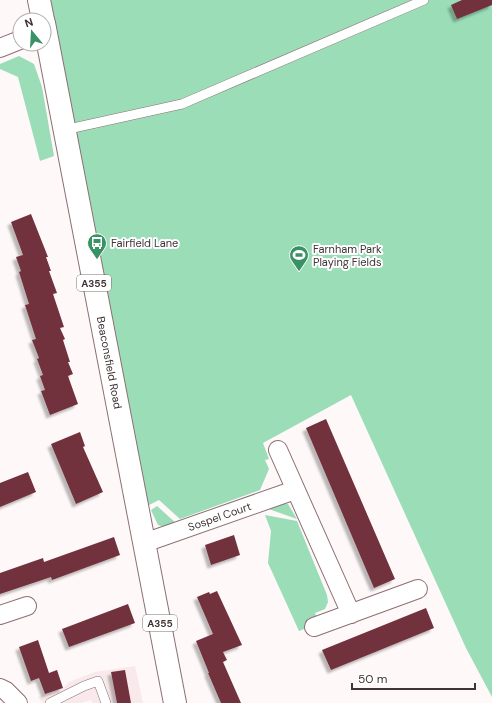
<svg xmlns="http://www.w3.org/2000/svg" width="492" height="703" font-family="'DM Sans',sans-serif">
	<defs>
		<filter id="shadow"><feDropShadow dx="-3.5" dy="3.5" stdDeviation="1" flood-color="#0004"/></filter>
	</defs>
	<rect width="100%" height="100%" fill="#fef8f8"/>
	<path fill="#f9e9ea" d="M 135,666 L 143,703 L 92,703 L 91,700 L 81,703 L 43,703 L 38,697 L 63,688 L 69,682 L 95,672 Z"/>
	<path fill="#9bddb7" d="M 46,0 L 492,0 L 492,697 L 466,648 L 351,395 L 263,443 L 269,459 L 265,460 L 269,469 L 260,490 L 180,519 L 159,500 L 147,506 Z
		M 19,56 L 34,64 L 42,87 L 54,156 L 40,161 L 18,77 L 0,69 L 0,64 Z
		M 278,501 L 288,504 L 297,519 L 260,506 Z
		M 157,506 L 177,524 L 165,527 L 158,525 L 151,510 Z
		M 265,515 L 297,521 L 327,595 L 328,602 L 325,609 L 315,613 L 319,623 L 299,631 L 268,563 L 271,531 Z"/>
	<path fill="#72313d" filter="url(#shadow)" d="M 462,0 L 492,0 L 492,5 L 457,19 L 451,5 Z
		M 31,214 L 48,257 L 46,257 L 51,271 L 49,271 L 57,293 L 53,294 L 64,327 L 60,328 L 65,339 L 63,340 L 70,362 L 68,362 L 73,374 L 68,376 L 78,404 L 50,415 L 41,391 L 45,390 L 40,376 L 43,375 L 37,359 L 39,358 L 32,340 L 36,339 L 25,305 L 29,304 L 19,272 L 21,271 L 16,257 L 23,255 L 11,222 Z
		M 326,419 L 395,579 L 374,588 L 306,428 Z
		M 80,432 L 85,446 L 83,447 L 103,492 L 76,504 L 51,444 Z
		M 28,472 L 36,492 L 0,507 L 0,483 Z
		M 234,535 L 240,555 L 211,565 L 205,545 Z
		M 114,537 L 120,555 L 52,580 L 51,577 L 0,594 L 0,573 L 43,558 L 44,562 Z
		M 217,591 L 242,645 L 223,652 L 227,660 L 223,662 L 241,703 L 221,703 L 208,673 L 209,673 L 196,641 L 213,634 L 197,597 L 209,592 L 210,594 Z
		M 128,604 L 135,623 L 69,647 L 62,629 Z
		M 426,608 L 434,628 L 331,670 L 322,650 Z
		M 38,640 L 49,673 L 57,670 L 63,688 L 45,694 L 39,678 L 31,681 L 19,647 Z
		M 125,670 L 131,703 L 117,703 L 111,672 Z"/>
	<g fill="none" stroke-linecap="round" stroke-linejoin="round">
		<defs>
			<path id="service" d="M 64,130 L 182,104 L 424,0
				M 50,703 L 84,686 L 98,681 L 106,703"/>
			<g id="minor">
				<path d="M 0,48 L 20,40"/>
				<path d="M 278,450 L 351,614"/>
				<path id="s1" d="M 144,543 L 295,490"/>
				<path d="M 0,615 L 27,606"/>
				<path d="M 314,627 L 418,589"/>
				<path d="M 0,688 L 6,691 L 18,703"/>
			</g>
			<g id="primary">
				<path d="M 39,0 L 43,20"/>
				<path id="s2" d="M 44,23 L 175,703"/>
			</g>
		</defs>
		<use href="#service" stroke="#8c7073" stroke-width="10"/>
		<use href="#minor" stroke="#8c7073" stroke-width="20"/>
		<use href="#primary" stroke="#8c7073" stroke-width="24"/>
		<use href="#service" stroke="#fff" stroke-width="9"/>
		<use href="#minor" stroke="#fff" stroke-width="18"/>
		<use href="#primary" stroke="#fff" stroke-width="22"/>
	</g>
	<defs>
		<symbol id="bus-pin" viewBox="-11 -11 22 30"><path d="M0 17L-7.5 6A9.5 9.5 0 1 1 7.5 6Z" fill="#3a9165" stroke="#fff"/><path d="M-5-6H5V4H4V6H2V4H-2V6H-4V4H-5ZM-3.5-4V0h7V-4ZM-3.5 1.2v1.5H-2V1.2ZM2 1.2v1.5H3.5V1.2Z" fill="#fff"/></symbol>
		<symbol id="stadium-pin" viewBox="-11 -11 22 30"><path d="M0 17L-7.5 6A9.5 9.5 0 1 1 7.5 6Z" fill="#3a9165" stroke="#fff"/><path d="M0-5a6.5 5 0 1 0 0 10a6.5 5 0 1 0 0-10ZM-3.5-1.8h7v3.6h-7Z" fill="#fff"/></symbol>
	</defs>
	<g fill-rule="evenodd">
		<use href="#bus-pin" x="86" y="232" width="22" height="30"/>
		<use href="#stadium-pin" x="288" y="244" width="22" height="30"/>
	</g>
	<g text-anchor="middle" stroke-width="4" stroke-linejoin="round" paint-order="stroke">
		<g fill="#fff" stroke="#797071" stroke-width="1">
			<rect x="77" y="275" width="34" height="16" rx="3"/>
			<rect x="143" y="615" width="34" height="16" rx="3"/>
		</g>
		<g font-size="10" font-weight="bold" fill="#3f3334">
			<text x="94" y="287">A355</text>
			<text x="160" y="627">A355</text>
		</g>
		<g font-size="11" fill="#3f3334" stroke="#fff" text-anchor="start">
			<text x="111" y="247">Fairfield Lane</text>
			<text x="313" y="253">Farnham Park<tspan x="313" dy="13">Playing Fields</tspan></text>
		</g>
		<g font-size="11" fill="#3f3334" stroke="#fff">
			<text dy="4" stroke="none"><textPath href="#s2" startOffset="346">Beaconsfield Road</textPath></text>
			<text dy="4" stroke="none"><textPath href="#s1" startOffset="80">Sospel Court</textPath></text>
		</g>
	</g>
	<g transform="translate(32 32) rotate(342)"><circle r="19" fill="#ffffff" stroke="#b2adae"/>
	<path d="M0-3L7 15L0 10L-7 15Z" fill="#3a9165"/>
	<text y="-6" font-size="11" font-weight="bold" text-anchor="middle" fill="#3f3334">N</text>
	</g>
	<path d="M352 683v6h123v-6" fill="none" stroke="#3f3334" stroke-width="2"/>
	<text x="358" y="683" font-size="12" fill="#3f3334" stroke="#ffffff" stroke-width="3" paint-order="stroke">50 m</text>
</svg>
